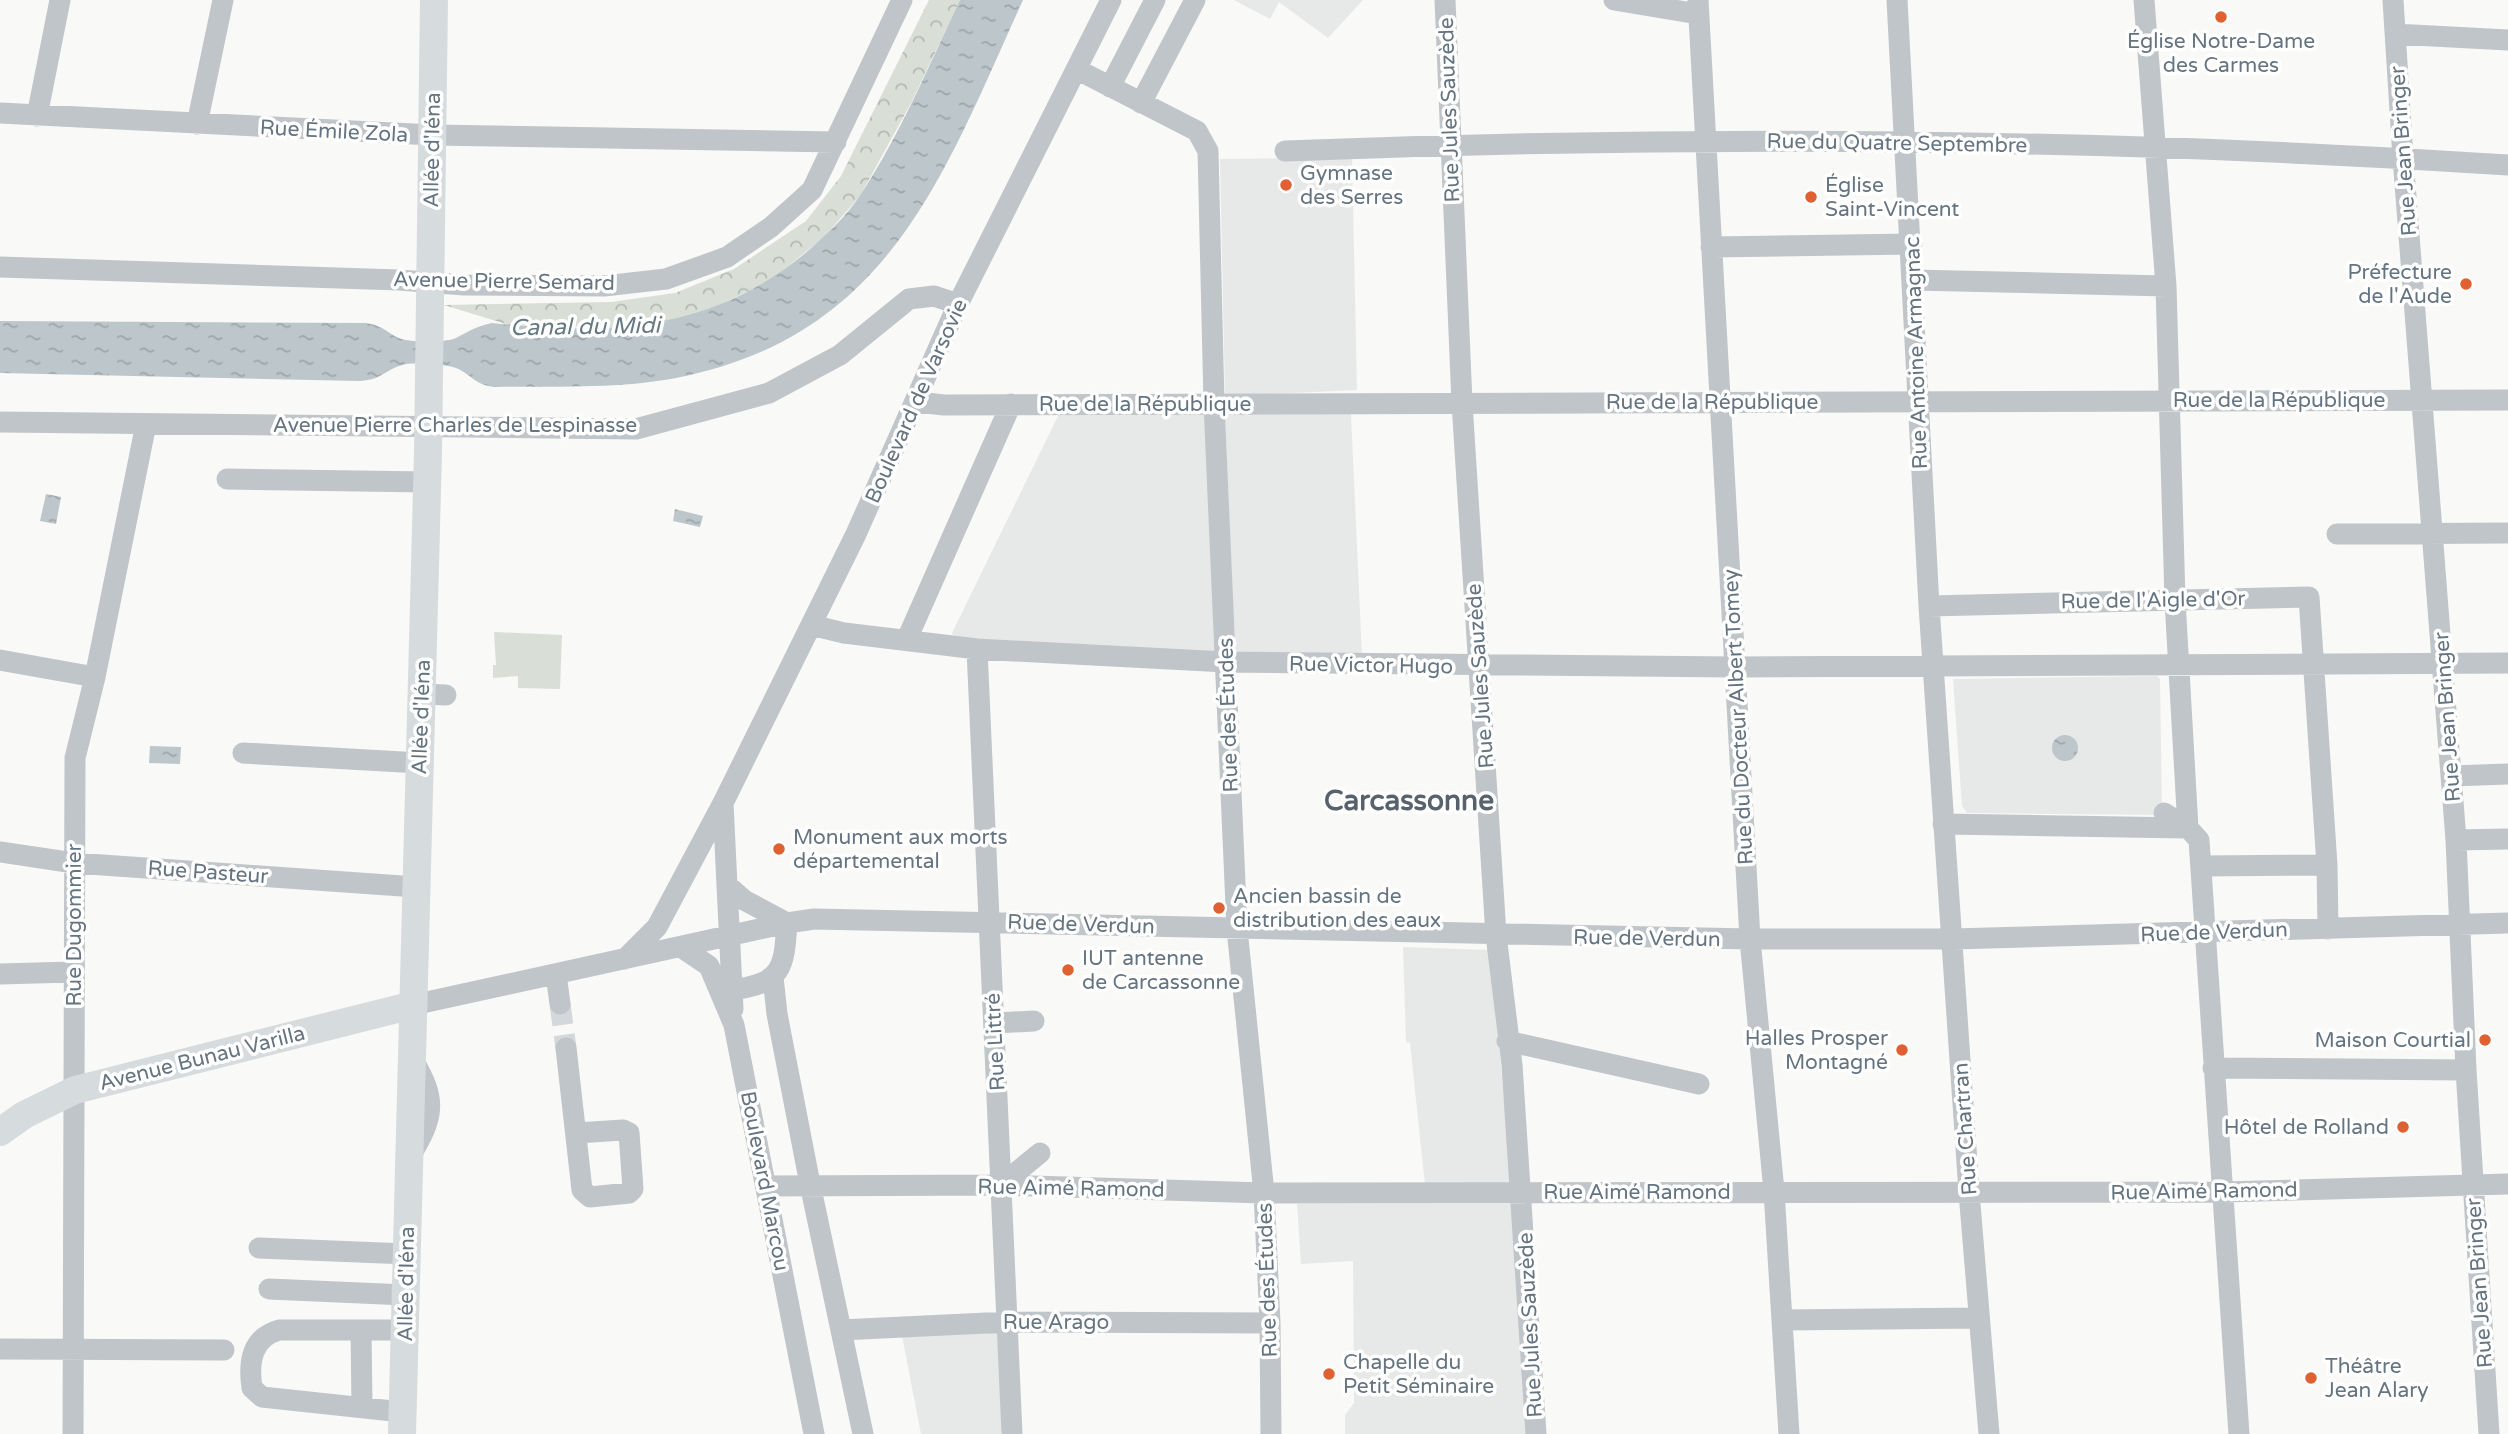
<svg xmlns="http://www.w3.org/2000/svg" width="2508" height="1434" font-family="'Varela Round',sans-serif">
	<defs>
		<pattern id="forest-crowns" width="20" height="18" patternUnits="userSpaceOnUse" patternTransform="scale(1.75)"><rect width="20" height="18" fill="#d9ded6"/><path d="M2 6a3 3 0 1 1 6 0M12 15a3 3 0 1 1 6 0" fill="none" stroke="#b4b9b3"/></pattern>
		<pattern id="water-ripples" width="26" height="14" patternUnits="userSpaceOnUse" patternTransform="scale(1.75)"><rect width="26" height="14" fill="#bcc6cb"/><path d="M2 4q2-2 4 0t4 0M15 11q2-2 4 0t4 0" fill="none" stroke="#9ca5aa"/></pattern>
	</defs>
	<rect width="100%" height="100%" fill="#f9f9f7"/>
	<path fill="#e7e8e8" d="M 1234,0 L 1363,0 L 1328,38 L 1279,2 L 1270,19 Z
		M 1352,158 L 1357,390 L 1225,396 L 1220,159 Z
		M 1060,412 L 1203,413 L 1207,418 L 1216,652 L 956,640 L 952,633 Z
		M 1225,414 L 1351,414 L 1362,657 L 1235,653 Z
		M 2157,676 L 2160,679 L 2162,815 L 1967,813 L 1962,806 L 1953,679 Z
		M 1403,947 L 1490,950 L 1512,1185 L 1425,1185 L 1410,1043 L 1406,1042 Z
		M 1297,1204 L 1514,1204 L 1528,1434 L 1345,1434 L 1345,1415 L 1354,1403 L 1353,1261 L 1301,1264 Z
		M 997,1331 L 1003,1403 L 1001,1434 L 921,1434 L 902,1336 Z"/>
	<path fill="#d9ded6" d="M 494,632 L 562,635 L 560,689 L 518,688 L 518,676 L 493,678 L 493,665 L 496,665 Z"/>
	<path fill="url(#forest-crowns)" d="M 929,0 L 960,0 L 911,103 L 860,196 L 824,237 L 770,281 L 711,309 L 663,323 L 603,328 L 509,325 L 444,305 L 611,302 L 675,293 L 734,269 L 806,221 L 841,176 Z"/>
	<path fill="url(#water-ripples)" d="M 960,0 L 1023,0 C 943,175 890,336 676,378 C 619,389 556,386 497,387 C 471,386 470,369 448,366 C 434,364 412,361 399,366 C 381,373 380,380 359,381 L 0,373 L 0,321 L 366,323 C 387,326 391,338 406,340 C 419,342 444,343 456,338 C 469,331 477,326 492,323 C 609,335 708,332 803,255 C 824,237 846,217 861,194 C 901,133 929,65 960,0 Z
		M 46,494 L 61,497 L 56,524 L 40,521 Z
		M 675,509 L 703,516 L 700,527 L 673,521 Z
		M2052 748a13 13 0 1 1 26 0a13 13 0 1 1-26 0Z
		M 150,746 L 181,747 L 180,764 L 149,763 Z"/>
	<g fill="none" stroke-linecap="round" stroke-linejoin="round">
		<path stroke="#d4d8da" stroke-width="21" stroke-dasharray="21 10" stroke-linecap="butt" d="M 560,1004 L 566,1048"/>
		<path stroke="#c0c5c9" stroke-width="21" d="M 1445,0 L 1462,403 L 1496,935 L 1512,1065 L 1536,1434
			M 1614,0 L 1698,14
			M 1698,0 L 1750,939 L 1774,1191 L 1789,1434
			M 1897,0 L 1929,606 L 1969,1192 L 1989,1434
			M 2144,0 L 2166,286 L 2175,600 L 2188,828
			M 2393,0 L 2403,158 L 2456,840 L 2466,1070 L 2489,1434
			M 2395,34 L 2508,40
			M 1078,70 L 1197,131 L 1208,151 L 1214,403 L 1237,929 L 1264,1193 L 1270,1323 L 1271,1434
			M 1110,87 L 1155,0
			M 1141,103 L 1195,0
			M 0,113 L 433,135 L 836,142
			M 37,116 L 60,0
			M 197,124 L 223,0
			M 1285,151 C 1693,135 2101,138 2508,165
			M 1711,247 L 1912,244
			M 0,267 L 399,280 L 464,285 L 604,286 L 666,279 L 727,257 L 771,227 L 812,190 L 902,0
			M 1913,280 L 2166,286
			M 917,402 L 944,405 L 2508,400
			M 0,422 L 636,429 L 769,393 L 840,355 L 909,299 L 934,296 L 958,304
			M 227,479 L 427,482
			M 2337,534 L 2508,533
			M 1929,606 L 2309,597 L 2327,865 L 2328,929
			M 811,625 L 844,633 L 977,649 L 1226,662 L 1735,667 L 2508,663
			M 907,639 L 1011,404
			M 977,649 L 1012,1434
			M 0,660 L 95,677
			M 422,694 L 446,695
			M 243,753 L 420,763
			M 2451,776 L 2508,774
			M 723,803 L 733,1009
			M 2164,813 L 2188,828 L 2199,840 L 2239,1434
			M 1943,824 L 2185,828
			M 2456,840 L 2508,839
			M 0,852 L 74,863 L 416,887
			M 2202,866 L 2327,865
			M 728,886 L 744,900 L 787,923
			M 681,947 L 709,966 L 734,1025 L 814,1434
			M 625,959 L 657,927 L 723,803 L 856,534 L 958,304 L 1111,0
			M 0,974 L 73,972
			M 556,974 L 560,1004
			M 773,977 L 777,1014 L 810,1184 L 863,1434
			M 732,990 C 783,983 784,968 787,923
			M 413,1005 L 787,923 L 814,919 L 1750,939 L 1953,939 L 2508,923
			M 994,1023 L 1034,1021
			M 1507,1041 L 1699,1084
			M 566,1048 L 582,1190 L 590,1197 L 629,1193 L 633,1189 L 629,1133 L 623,1130 L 577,1133
			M 2213,1068 L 2466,1070
			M 409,1158 C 435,1116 437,1100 412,1058
			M 1001,1185 L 1040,1153
			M 767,1186 L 1001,1185 L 1264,1193 L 2222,1192 L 2508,1184
			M 259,1248 L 407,1254
			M 269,1289 L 406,1295
			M 1782,1320 L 1978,1318
			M 841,1330 L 1007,1322 L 1270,1323
			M 361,1331 L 362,1405
			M 0,1349 L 224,1350
			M 402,1412 L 262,1397 L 252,1388 C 248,1361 252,1338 279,1330 L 405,1330
			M 73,1434 L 75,758 L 95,677 L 146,424"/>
		<path stroke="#d6dbde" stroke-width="28" d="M 0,1132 L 24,1115 L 75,1090 L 413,1005
			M 402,1434 L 428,452 L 434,0"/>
	</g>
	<g fill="#df6131" stroke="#fff" stroke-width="2.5">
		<circle cx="2221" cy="17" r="7"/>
		<circle cx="1286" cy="185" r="7"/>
		<circle cx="1811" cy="197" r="7"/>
		<circle cx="2466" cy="284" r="7"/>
		<circle cx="779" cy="849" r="7"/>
		<circle cx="1219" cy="908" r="7"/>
		<circle cx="1068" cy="970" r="7"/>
		<circle cx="2485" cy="1040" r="7"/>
		<circle cx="1902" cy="1050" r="7"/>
		<circle cx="2403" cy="1127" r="7"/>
		<circle cx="1329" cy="1374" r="7"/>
		<circle cx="2311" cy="1378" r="7"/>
	</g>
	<g text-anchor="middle" stroke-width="7" stroke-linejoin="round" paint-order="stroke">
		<g font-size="21" fill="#657481" stroke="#fff" text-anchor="start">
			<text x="2221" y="48" text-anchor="middle">Église Notre-Dame<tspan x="2221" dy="24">des Carmes</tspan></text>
			<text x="1300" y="180">Gymnase<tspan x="1300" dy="24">des Serres</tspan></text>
			<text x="1825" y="192">Église<tspan x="1825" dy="24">Saint-Vincent</tspan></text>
			<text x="2452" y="279" text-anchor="end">Préfecture<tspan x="2452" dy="24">de l'Aude</tspan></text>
			<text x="793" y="844">Monument aux morts<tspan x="793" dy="24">départemental</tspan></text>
			<text x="1233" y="903">Ancien bassin de<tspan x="1233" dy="24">distribution des eaux</tspan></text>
			<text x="1082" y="965">IUT antenne<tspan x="1082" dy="24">de Carcassonne</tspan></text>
			<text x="1888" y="1045" text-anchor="end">Halles Prosper<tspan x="1888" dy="24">Montagné</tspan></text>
			<text x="2471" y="1047" text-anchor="end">Maison Courtial</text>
			<text x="2389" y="1134" text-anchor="end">Hôtel de Rolland</text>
			<text x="1343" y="1369">Chapelle du<tspan x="1343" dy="24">Petit Séminaire</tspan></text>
			<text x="2325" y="1373">Théâtre<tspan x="2325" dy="24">Jean Alary</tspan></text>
		</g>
		<g font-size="21" fill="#657481" stroke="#fff">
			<text transform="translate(1449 110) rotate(-92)" y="7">Rue Jules Sauzède</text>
			<text transform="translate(334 131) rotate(3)" y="7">Rue Émile Zola</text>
			<text transform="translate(1897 143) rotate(1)" y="7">Rue du Quatre Septembre</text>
			<text transform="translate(432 150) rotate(-89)" y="7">Allée d'Iéna</text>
			<text transform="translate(2403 151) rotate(-94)" y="7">Rue Jean Bringer</text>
			<text transform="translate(504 281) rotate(1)" y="7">Avenue Pierre Semard</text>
			<text transform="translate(1916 353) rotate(-92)" y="7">Rue Antoine Armagnac</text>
			<text x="2279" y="407">Rue de la République</text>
			<text transform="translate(916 401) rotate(-66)" y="7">Boulevard de Varsovie</text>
			<text x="1712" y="409">Rue de la République</text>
			<text x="1145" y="411">Rue de la République</text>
			<text x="455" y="432">Avenue Pierre Charles de Lespinasse</text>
			<text transform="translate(2153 600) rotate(-1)" y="7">Rue de l'Aigle d'Or</text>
			<text transform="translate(1371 665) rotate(1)" y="7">Rue Victor Hugo</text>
			<text transform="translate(1480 676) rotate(-94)" y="7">Rue Jules Sauzède</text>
			<text transform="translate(1228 715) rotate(-92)" y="7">Rue des Études</text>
			<text transform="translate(421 717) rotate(-88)" y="7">Allée d'Iéna</text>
			<text transform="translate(1738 717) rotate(-93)" y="7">Rue du Docteur Albert Tomey</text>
			<text transform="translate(2447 717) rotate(-94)" y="7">Rue Jean Bringer</text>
			<text transform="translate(208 872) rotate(4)" y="7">Rue Pasteur</text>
			<text transform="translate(1081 924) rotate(2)" y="7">Rue de Verdun</text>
			<text transform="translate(74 925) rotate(-90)" y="7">Rue Dugommier</text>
			<text transform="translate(2214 932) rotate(-2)" y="7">Rue de Verdun</text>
			<text transform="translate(1647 938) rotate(1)" y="7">Rue de Verdun</text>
			<text transform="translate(995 1042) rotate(-93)" y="7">Rue Littré</text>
			<text transform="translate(202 1058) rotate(-14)" y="7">Avenue Bunau Varilla</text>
			<text transform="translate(1965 1129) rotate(-94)" y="7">Rue Chartran</text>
			<text transform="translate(765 1181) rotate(79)" y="7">Boulevard Marcou</text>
			<text transform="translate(1071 1188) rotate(1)" y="7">Rue Aimé Ramond</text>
			<text transform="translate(2204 1191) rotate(-1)" y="7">Rue Aimé Ramond</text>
			<text x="1637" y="1199">Rue Aimé Ramond</text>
			<text transform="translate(1267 1280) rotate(-92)" y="7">Rue des Études</text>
			<text transform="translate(2479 1283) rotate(-94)" y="7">Rue Jean Bringer</text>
			<text transform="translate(406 1284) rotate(-89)" y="7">Allée d'Iéna</text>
			<text x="1056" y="1329">Rue Arago</text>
			<text transform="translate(1530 1325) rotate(-93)" y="7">Rue Jules Sauzède</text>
		</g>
		<g font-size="23" font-style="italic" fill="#657982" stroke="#fff">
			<text transform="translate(585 326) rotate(-1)" y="8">Canal du Midi</text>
		</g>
		<g font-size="28" font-weight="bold" fill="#57626c" stroke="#fff">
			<text x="1409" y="810">Carcassonne</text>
		</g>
	</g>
</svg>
